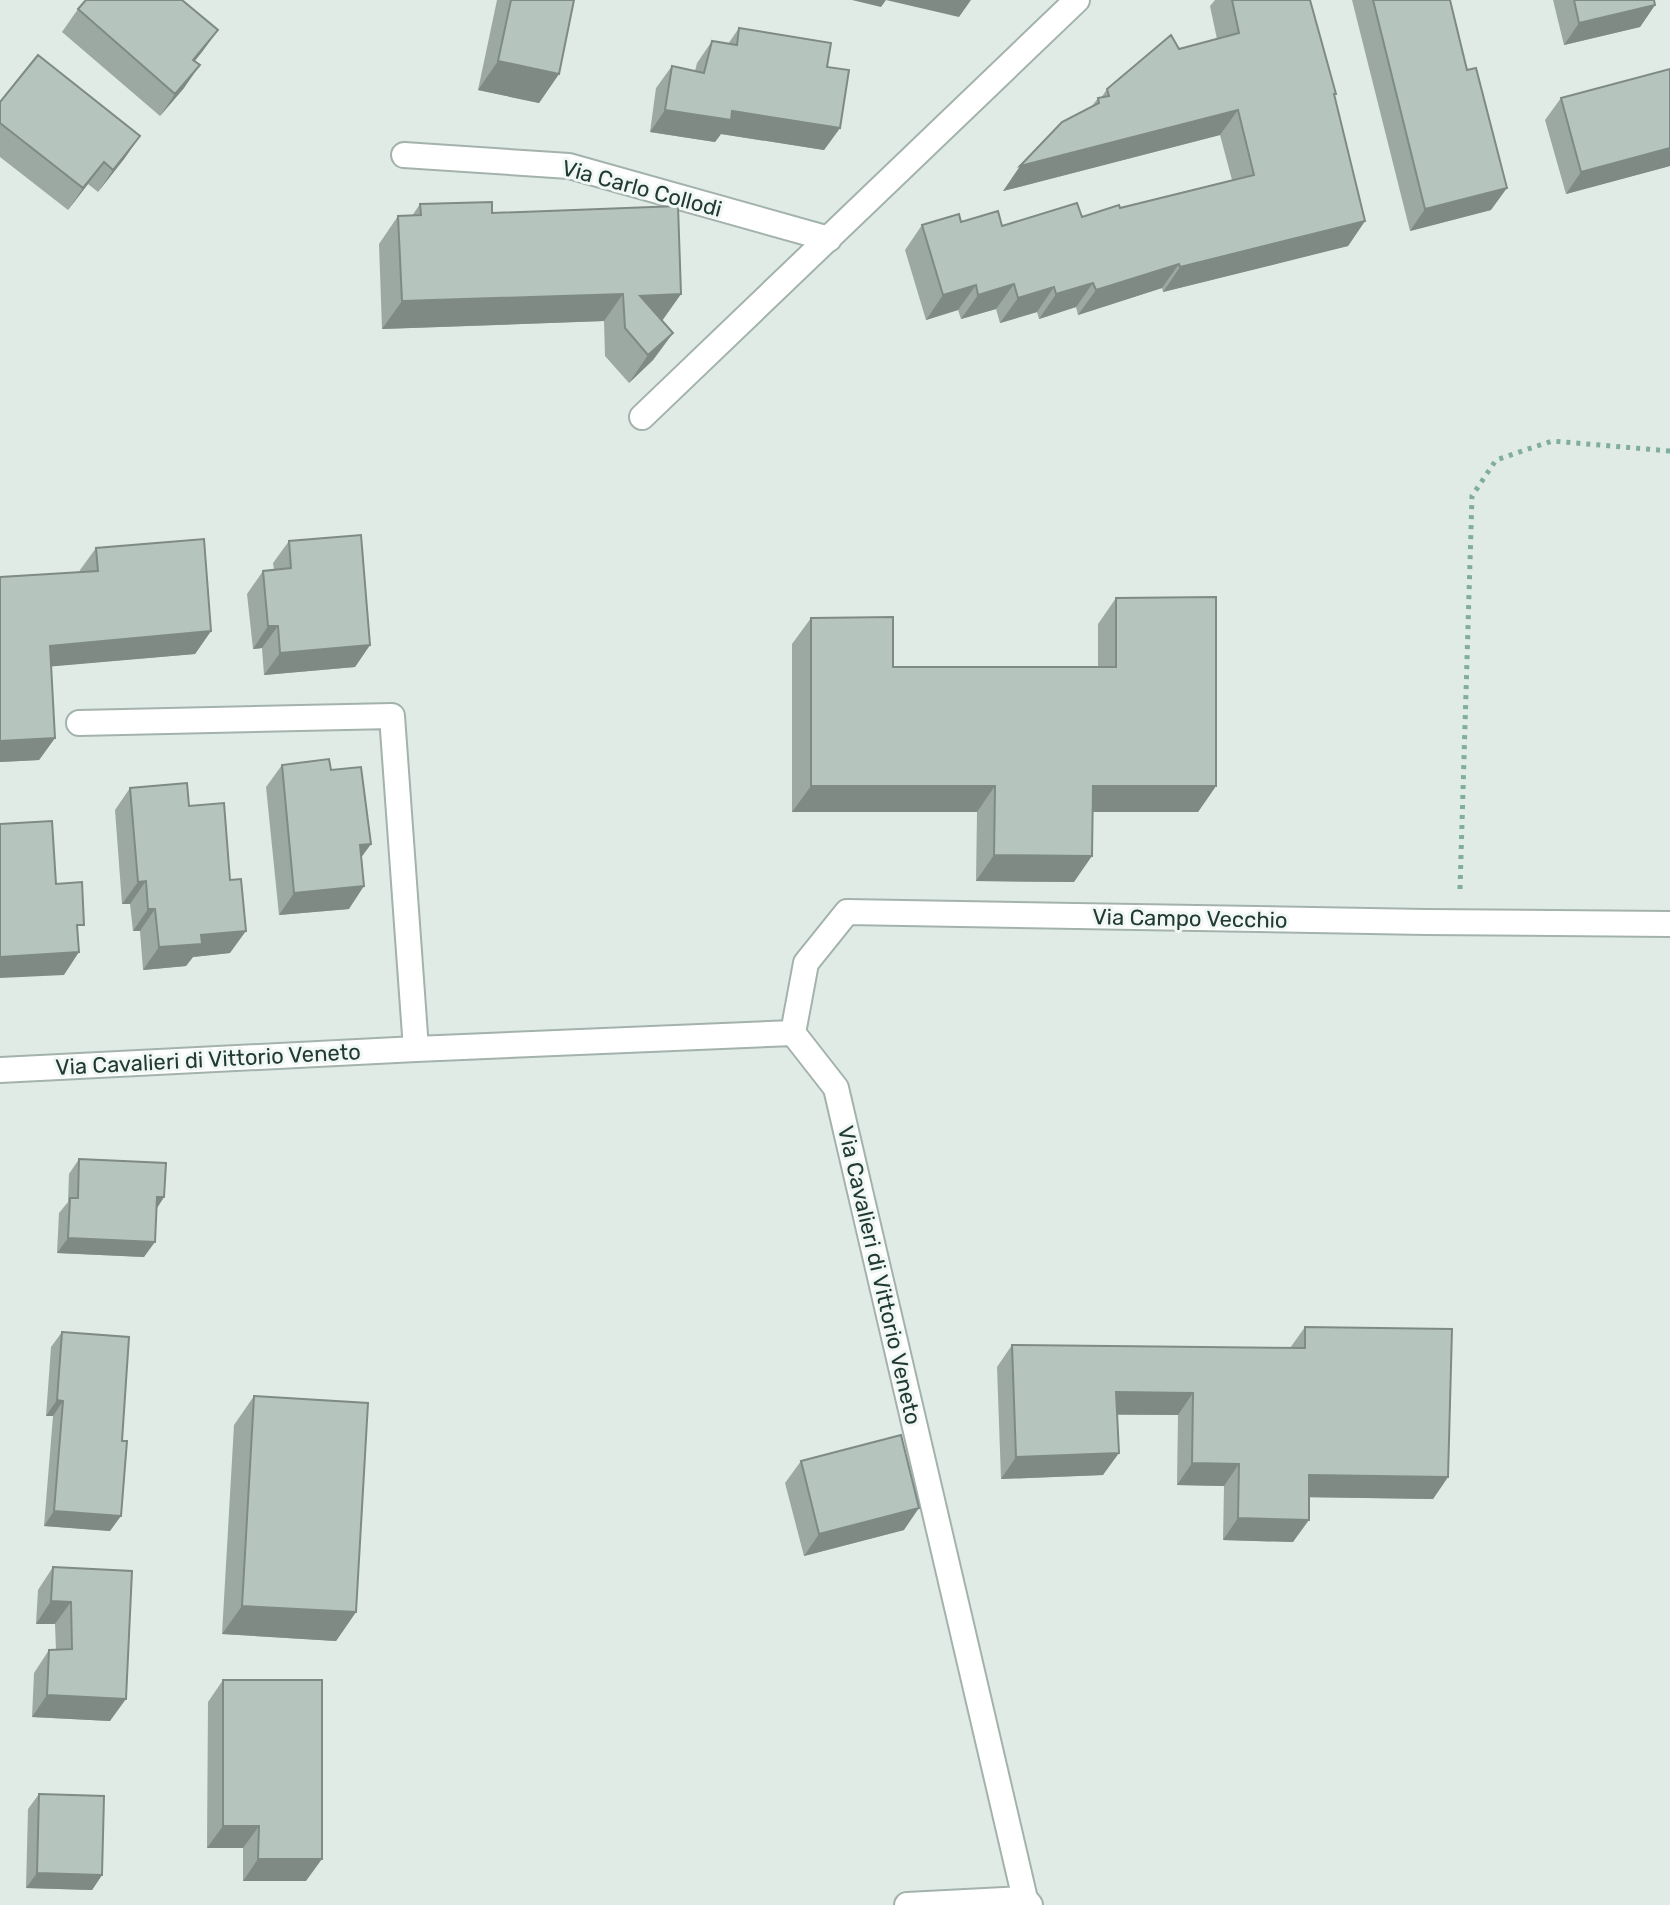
<svg xmlns="http://www.w3.org/2000/svg" width="1670" height="1905" font-family="Rubik,sans-serif">
	<rect width="100%" height="100%" fill="#e0ebe6"/>
	<g fill="none" stroke-linecap="round" stroke-linejoin="round">
		<defs>
			<path id="street" d="M 404,155 L 569,166 L 829,239
				M 642,417 L 1077,0
				M 79,723 L 392,716 L 416,1049
				M 793,1033 L 806,963 L 847,912 L 1426,922 L 1670,924
				M 0,1070 L 416,1049 L 793,1033 L 836,1088 L 1025,1899
				M 907,1905 L 1025,1899 L 1030,1905"/>
		</defs>
		<use href="#street" stroke="#a3b2ad" stroke-width="28"/>
		<path stroke="#81ad9e" stroke-width="5" stroke-dasharray="4 6" stroke-linecap="butt" d="M 1460,889 L 1472,496 L 1496,460 L 1552,441 L 1670,451"/>
		<use href="#street" stroke="#fff" stroke-width="24"/>
	</g>
	<path fill="#9ca9a3" d="M 497,0 L 574,0 L 559,74 L 539,103 L 478,90 Z
		M 1215,0 L 1310,0 L 1336,94 L 1334,96 L 1365,221 L 1348,246 L 1163,292 L 1162,288 L 1078,315 L 1076,307 L 1039,319 L 1037,312 L 1000,323 L 996,309 L 961,319 L 958,310 L 926,320 L 905,250 L 922,225 L 961,222 L 1002,226 L 1082,217 L 1232,180 L 1220,135 L 1003,191 L 1092,106 L 1098,98 L 1101,98 L 1107,89 L 1179,49 L 1217,39 L 1210,6 Z
		M 1352,0 L 1450,0 L 1491,210 L 1410,231 Z
		M 1553,0 L 1654,0 L 1655,5 L 1640,27 L 1564,45 Z
		M 78,9 L 218,30 L 195,61 L 184,88 L 160,116 L 62,32 Z
		M 739,28 L 827,67 L 840,128 L 824,150 L 721,134 L 715,142 L 650,132 L 656,88 L 672,66 L 695,71 L 697,63 L 712,41 L 728,44 Z
		M 1670,69 L 1670,166 L 1566,194 L 1545,120 L 1561,98 Z
		M 0,102 L 140,136 L 124,159 L 98,192 L 88,184 L 68,210 L 0,157 Z
		M 420,204 L 492,213 L 681,294 L 662,321 L 673,333 L 653,360 L 629,383 L 605,356 L 604,321 L 382,329 L 379,244 L 398,216 L 412,216 Z
		M 289,541 L 370,645 L 355,667 L 264,675 L 262,648 L 253,649 L 247,594 L 263,571 L 274,570 L 273,563 Z
		M 96,548 L 211,631 L 195,654 L 51,666 L 55,738 L 39,760 L 0,762 L 80,570 Z
		M 1116,598 L 1216,786 L 1198,812 L 1092,812 L 1074,882 L 976,881 L 977,812 L 792,812 L 792,644 L 811,618 L 893,667 L 1098,667 L 1098,624 Z
		M 282,765 L 331,770 L 371,844 L 361,857 L 349,909 L 279,915 L 266,787 Z
		M 130,788 L 189,806 L 230,953 L 193,957 L 186,966 L 143,970 L 140,931 L 133,931 L 130,904 L 122,904 L 115,810 Z
		M 79,1159 L 164,1197 L 156,1209 L 144,1257 L 57,1253 L 59,1213 L 68,1202 L 69,1174 Z
		M 1305,1327 L 1448,1477 L 1433,1499 L 1309,1497 L 1293,1542 L 1223,1540 L 1224,1486 L 1177,1485 L 1178,1415 L 1117,1415 L 1103,1475 L 1001,1479 L 997,1367 L 1012,1345 L 1290,1348 Z
		M 62,1332 L 110,1531 L 44,1526 L 53,1416 L 46,1416 L 51,1347 Z
		M 254,1396 L 356,1612 L 336,1641 L 222,1634 L 234,1425 Z
		M 801,1461 L 904,1530 L 804,1556 L 785,1483 Z
		M 53,1567 L 132,1571 L 110,1721 L 32,1717 L 34,1673 L 49,1650 L 56,1650 L 55,1624 L 36,1624 L 38,1590 Z
		M 223,1680 L 306,1881 L 243,1881 L 243,1848 L 207,1848 L 208,1702 Z
		M 39,1794 L 102,1875 L 92,1890 L 26,1888 L 28,1809 Z"/>
	<path fill="#7f8a85" d="M 852,0 L 971,0 L 959,17 L 886,0 L 881,7 Z
		M 1655,5 L 1640,27 L 1564,45 L 1579,23 Z
		M 218,30 L 202,52 L 177,82 L 193,60 Z
		M 498,61 L 559,74 L 539,103 L 478,90 Z
		M 200,65 L 184,88 L 160,116 L 175,94 Z
		M 665,110 L 732,111 L 840,128 L 824,150 L 721,134 L 715,142 L 650,132 Z
		M 1238,110 L 1220,135 L 1003,191 L 1020,166 Z
		M 140,136 L 124,159 L 98,192 L 113,170 Z
		M 1670,148 L 1670,166 L 1566,194 L 1581,172 Z
		M 104,162 L 88,184 L 68,210 L 83,188 Z
		M 1507,188 L 1491,210 L 1410,231 L 1425,209 Z
		M 1365,221 L 1348,246 L 1163,292 L 1180,267 Z
		M 1179,264 L 1162,288 L 1078,315 L 1096,290 Z
		M 1093,283 L 1076,307 L 1039,319 L 1056,294 Z
		M 1014,284 L 996,309 L 961,319 L 978,295 Z
		M 976,285 L 958,310 L 926,320 L 943,295 Z
		M 1054,287 L 1037,312 L 1000,323 L 1018,298 Z
		M 623,294 L 604,321 L 382,329 L 402,301 Z
		M 681,294 L 661,322 L 640,296 Z
		M 673,333 L 653,360 L 629,383 L 648,355 Z
		M 268,626 L 278,626 L 262,648 L 253,649 Z
		M 211,631 L 195,654 L 34,668 L 50,646 Z
		M 370,645 L 355,667 L 264,675 L 280,653 Z
		M 55,738 L 39,760 L 0,762 L 0,741 Z
		M 811,786 L 995,786 L 977,812 L 792,812 Z
		M 1093,786 L 1216,786 L 1198,812 L 1075,812 Z
		M 371,844 L 355,866 L 360,845 Z
		M 994,855 L 1092,856 L 1074,882 L 976,881 Z
		M 146,881 L 130,904 L 122,904 L 138,882 Z
		M 364,886 L 349,909 L 279,915 L 294,893 Z
		M 148,909 L 155,909 L 140,931 L 133,931 Z
		M 246,931 L 230,953 L 193,957 L 186,966 L 143,970 L 159,947 L 201,935 Z
		M 79,952 L 64,975 L 0,978 L 0,957 Z
		M 157,1197 L 164,1197 L 154,1213 Z
		M 68,1238 L 155,1242 L 144,1257 L 57,1253 Z
		M 1116,1392 L 1193,1393 L 1178,1415 L 1101,1414 Z
		M 57,1400 L 63,1401 L 53,1416 L 46,1416 Z
		M 1119,1453 L 1103,1475 L 1001,1479 L 1016,1457 Z
		M 1192,1463 L 1239,1464 L 1224,1486 L 1177,1485 Z
		M 1309,1475 L 1448,1477 L 1433,1499 L 1293,1497 Z
		M 919,1508 L 904,1530 L 804,1556 L 819,1534 Z
		M 54,1511 L 121,1516 L 110,1531 L 44,1526 Z
		M 1238,1518 L 1309,1520 L 1293,1542 L 1223,1540 Z
		M 51,1601 L 71,1602 L 55,1624 L 36,1624 Z
		M 242,1606 L 356,1612 L 336,1641 L 222,1634 Z
		M 47,1695 L 126,1699 L 110,1721 L 32,1717 Z
		M 223,1826 L 259,1826 L 243,1848 L 207,1848 Z
		M 258,1859 L 322,1859 L 306,1881 L 243,1881 Z
		M 37,1873 L 102,1875 L 92,1890 L 26,1888 Z"/>
	<path fill="#b5c5be" stroke="#7f8a85" stroke-width="2" d="M 86,0 L 182,0 L 218,30 L 193,60 L 200,65 L 175,94 L 78,9 Z
		M 511,0 L 574,0 L 559,74 L 498,61 Z
		M 1232,0 L 1310,0 L 1336,94 L 1334,94 L 1365,221 L 1180,267 L 1179,264 L 1096,290 L 1093,283 L 1056,294 L 1054,287 L 1018,298 L 1014,284 L 978,295 L 976,285 L 943,295 L 922,225 L 959,214 L 961,222 L 998,211 L 1002,226 L 1077,203 L 1082,217 L 1119,205 L 1120,208 L 1254,175 L 1238,110 L 1020,166 L 1062,122 L 1099,103 L 1098,98 L 1109,96 L 1107,89 L 1171,35 L 1179,49 L 1239,33 Z
		M 1373,0 L 1450,0 L 1467,70 L 1476,68 L 1507,188 L 1425,209 Z
		M 1574,0 L 1654,0 L 1655,5 L 1579,23 Z
		M 739,28 L 831,43 L 827,67 L 849,70 L 840,128 L 732,111 L 731,120 L 665,110 L 672,66 L 704,73 L 712,41 L 737,45 Z
		M 38,55 L 140,136 L 113,170 L 104,162 L 83,188 L 0,123 L 0,102 Z
		M 1670,69 L 1670,148 L 1581,172 L 1561,98 Z
		M 492,202 L 492,213 L 678,206 L 681,294 L 640,296 L 673,333 L 648,355 L 625,328 L 623,294 L 402,301 L 398,216 L 421,215 L 420,204 Z
		M 361,535 L 370,645 L 280,653 L 278,626 L 268,626 L 263,571 L 291,568 L 289,541 Z
		M 204,539 L 211,631 L 50,646 L 55,738 L 0,741 L 0,577 L 98,571 L 96,548 Z
		M 1216,597 L 1216,786 L 1093,786 L 1092,856 L 994,855 L 995,786 L 811,786 L 811,618 L 893,617 L 893,667 L 1116,667 L 1116,598 Z
		M 329,759 L 331,770 L 361,767 L 371,844 L 360,845 L 364,886 L 294,893 L 282,765 Z
		M 187,783 L 189,806 L 224,803 L 230,880 L 241,879 L 246,931 L 201,935 L 202,944 L 159,947 L 155,909 L 148,909 L 146,881 L 138,882 L 130,788 Z
		M 52,821 L 56,884 L 82,882 L 84,925 L 77,925 L 79,952 L 0,957 L 0,824 Z
		M 79,1159 L 166,1163 L 164,1197 L 157,1197 L 155,1242 L 68,1238 L 70,1198 L 78,1198 Z
		M 1305,1327 L 1452,1329 L 1448,1477 L 1309,1475 L 1309,1520 L 1238,1518 L 1239,1464 L 1192,1463 L 1193,1393 L 1116,1392 L 1119,1453 L 1016,1457 L 1012,1345 L 1305,1348 Z
		M 62,1332 L 129,1337 L 122,1441 L 127,1441 L 121,1516 L 54,1511 L 63,1401 L 57,1400 Z
		M 254,1396 L 368,1403 L 356,1612 L 242,1606 Z
		M 901,1435 L 919,1508 L 819,1534 L 801,1461 Z
		M 53,1567 L 132,1571 L 126,1699 L 47,1695 L 49,1650 L 72,1649 L 71,1602 L 51,1601 Z
		M 223,1680 L 322,1680 L 322,1859 L 258,1859 L 259,1826 L 223,1826 Z
		M 39,1794 L 104,1796 L 102,1875 L 37,1873 Z"/>
	<g text-anchor="middle" stroke-width="6" stroke-linejoin="round" paint-order="stroke">
		<g font-size="22" fill="#213a33" stroke="#f0f7f4">
			<text transform="translate(642 188) rotate(15)" y="8">Via Carlo Collodi</text>
			<text transform="translate(1190 918) rotate(1)" y="8">Via Campo Vecchio</text>
			<text transform="translate(208 1059) rotate(-3)" y="8">Via Cavalieri di Vittorio Veneto</text>
			<text transform="translate(880 1275) rotate(77)" y="8">Via Cavalieri di Vittorio Veneto</text>
		</g>
	</g>
</svg>
